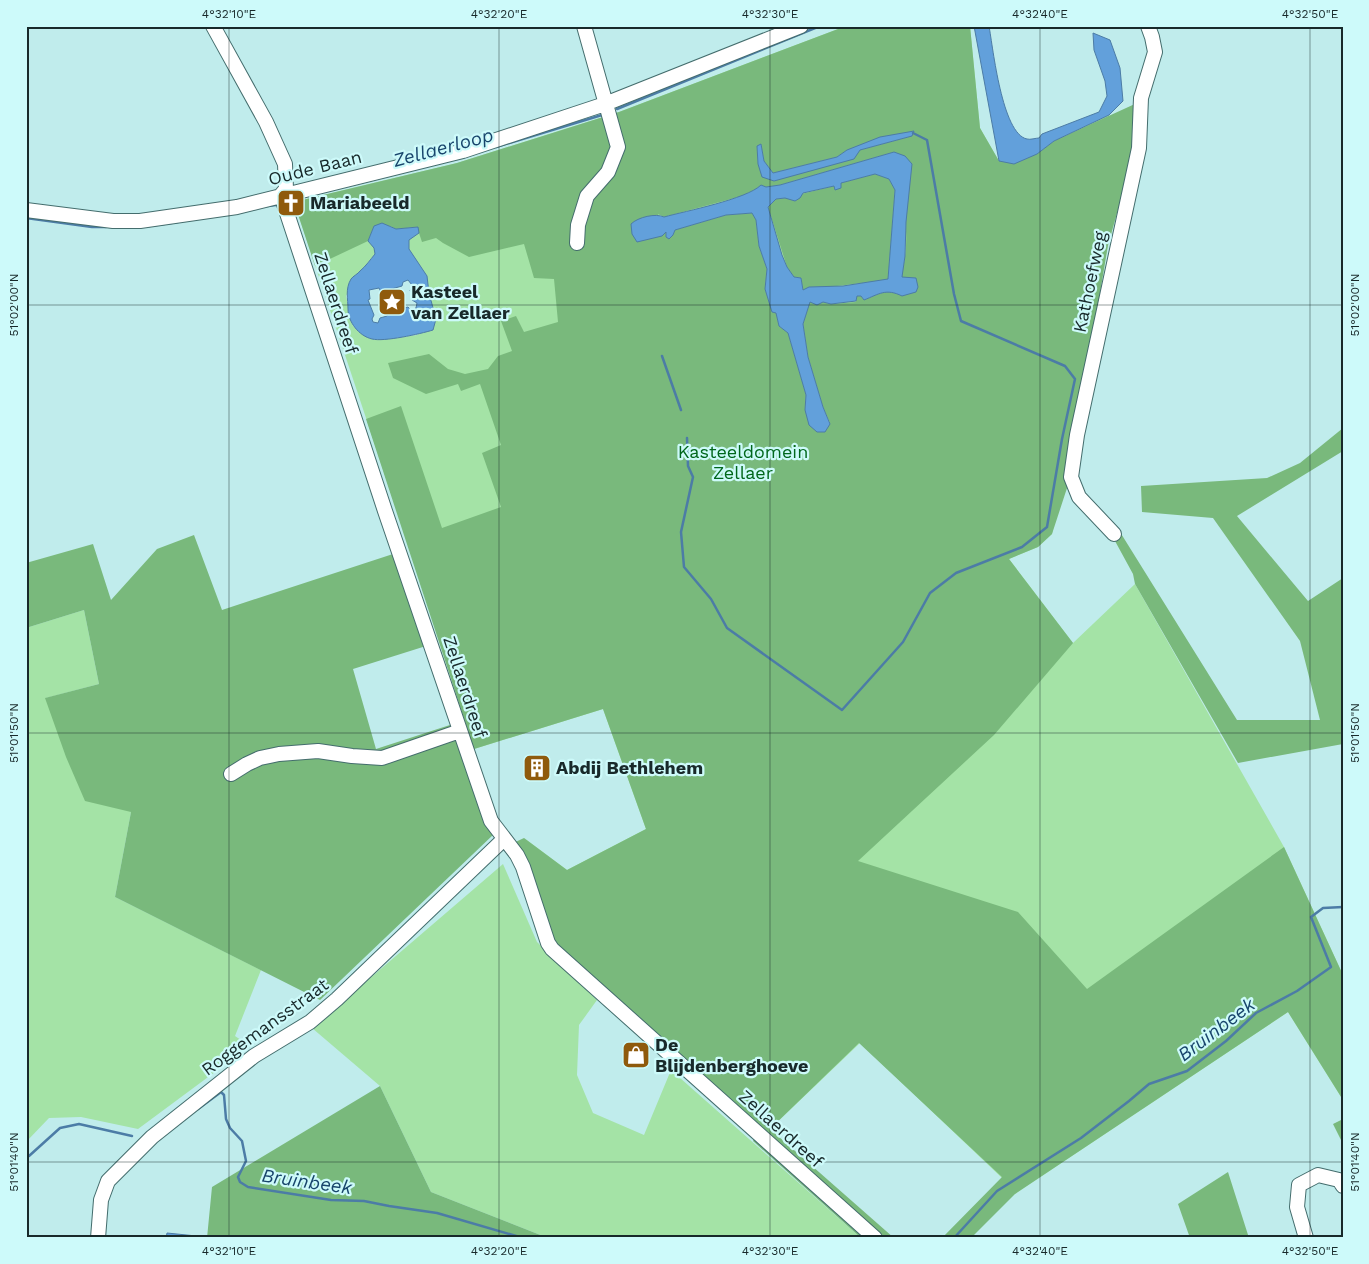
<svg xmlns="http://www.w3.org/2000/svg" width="1369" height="1264" font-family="'Work Sans',sans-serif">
	<rect width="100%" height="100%" fill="#c0ecec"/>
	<path fill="#a4e3a6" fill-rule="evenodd" d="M 846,26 L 970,26 L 980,128 L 999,161 L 1054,141 L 1109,115 L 1134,152 L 1108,245 L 1052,534 L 1038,547 L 1009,559 L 1073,643 L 1135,584 L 1284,847 L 1343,975 L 1343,1100 L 1288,1012 L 1015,1194 L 1002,1178 L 860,1043 L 770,1129 L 524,838 L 567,870 L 646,829 L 603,709 L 474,749 L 406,538 L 294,202 L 457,163 L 619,112 ZM 409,240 L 409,249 L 427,276 L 428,293 L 436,319 L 417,335 L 388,339 L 372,339 L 361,333 L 353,326 L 346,296 L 362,270 L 375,254 L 374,248 Z
		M 84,610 L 99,684 L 46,698 L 131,812 L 115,897 L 261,970 L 235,1036 L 250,1046 L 138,1129 L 81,1117 L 49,1118 L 26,1142 L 26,628 Z
		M 503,864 L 537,942 L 597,1000 L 579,1025 L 577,1075 L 593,1113 L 644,1135 L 671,1070 L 861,1238 L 548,1238 L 431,1192 L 380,1086 L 312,1028 Z"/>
	<path fill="#79b97c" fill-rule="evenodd" d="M 846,26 L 970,26 L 980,128 L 999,161 L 1037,154 L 1054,141 L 1137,103 L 1134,152 L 1108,245 L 1068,485 L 1052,534 L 1038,547 L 1009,559 L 1073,643 L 994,735 L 858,861 L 1018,912 L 1087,989 L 1284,847 L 1343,975 L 1343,1100 L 1288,1012 L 1015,1194 L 971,1238 L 942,1238 L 1002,1177 L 859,1043 L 770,1129 L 894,1238 L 861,1238 L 753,1141 L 759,1130 L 556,944 L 509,845 L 524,838 L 567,870 L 646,829 L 603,709 L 474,749 L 366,419 L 401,406 L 442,528 L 501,507 L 482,453 L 501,445 L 480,384 L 461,391 L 458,384 L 426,394 L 393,378 L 388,363 L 429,354 L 448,369 L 465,374 L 488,369 L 498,356 L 512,351 L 501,321 L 516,316 L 524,332 L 558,322 L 554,279 L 534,278 L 524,244 L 469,257 L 443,243 L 436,238 L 422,242 L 417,227 L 396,229 L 390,226 L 374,226 L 368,241 L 315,266 L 294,202 L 457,163 L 619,112 ZM 912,136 L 860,150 L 774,181 L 758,164 L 757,147 L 761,144 L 764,161 L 773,173 L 837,157 L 847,150 ZM 894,152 C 902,198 917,248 894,292 L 883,291 L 864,300 L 861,296 L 856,296 L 856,302 L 831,304 L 823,302 L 813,303 L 810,301 L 803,324 L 808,357 L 823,407 L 830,423 L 805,410 L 806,395 L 788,333 L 779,326 L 776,312 L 772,311 L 765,289 L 767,269 L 759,246 L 756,220 L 752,213 L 726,215 L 675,230 L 673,235 L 666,232 L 658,214 L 664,217 L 742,196 L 757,189 L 780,185 Z
		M 875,174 L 889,179 L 895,190 L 888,280 L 803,290 L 801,278 L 794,277 L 787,267 L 768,207 L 776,199 L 785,198 L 834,186 L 835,190 L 841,183 Z
		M 1343,428 L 1343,451 L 1237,516 L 1308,601 L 1343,578 L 1343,744 L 1238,763 L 1135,584 L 1133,574 L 1115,541 L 1120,532 L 1237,720 L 1320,720 L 1300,641 L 1213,518 L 1142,512 L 1141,486 L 1267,478 L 1300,463 Z
		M 194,535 L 222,610 L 393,554 L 426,646 L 353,669 L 376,749 L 453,724 L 494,834 L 320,1000 L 115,897 L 131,812 L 85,801 L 66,757 L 45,698 L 99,684 L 84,610 L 26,628 L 26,563 L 93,544 L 111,600 L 157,549 Z
		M 380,1086 L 431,1192 L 548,1238 L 207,1238 L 212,1187 Z
		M 1343,1119 L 1343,1144 L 1333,1124 Z
		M 1228,1172 L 1249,1238 L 1190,1238 L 1178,1204 Z"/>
	<path fill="#62a0db" stroke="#4c7ca6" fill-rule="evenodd" d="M 974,26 L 989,26 C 993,48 1002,134 1027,139 C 1030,140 1036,138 1039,138 L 1042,134 L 1099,112 L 1107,96 L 1105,81 L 1094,50 L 1093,33 L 1110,40 L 1120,68 L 1123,101 L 1109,115 L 1054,141 L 1037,154 L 1014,164 L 999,161 Z
		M 914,131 L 912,136 L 860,150 L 854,159 L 774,181 L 762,177 L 758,164 L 757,146 L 761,144 L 764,161 L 773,173 L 837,157 L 847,150 L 880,137 Z
		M 894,152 L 905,156 L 912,164 L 906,222 L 905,256 L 902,277 L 916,278 L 918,287 L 916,292 L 902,296 C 886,288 879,294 864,300 L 861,296 L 857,296 L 856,301 L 831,304 L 823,302 L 817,305 L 810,302 L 803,324 L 808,357 L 823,407 L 830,424 L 825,432 L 817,432 L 809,425 L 805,410 L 806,395 L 788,333 L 779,326 L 776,313 L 772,312 L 765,289 L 767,269 L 759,246 L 756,220 L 752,213 L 726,215 L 675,230 L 673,235 L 669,239 L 666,237 L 666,232 L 662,236 L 637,242 L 632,234 L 631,224 C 638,217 656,213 664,217 C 686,211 747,199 761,185 L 766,187 L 780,185 ZM 875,174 L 889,179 L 895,190 L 888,279 L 843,286 L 809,287 L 803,290 L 801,278 L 794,277 L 787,267 L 782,255 L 768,207 L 776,199 L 785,198 L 795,201 L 800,198 L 803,193 L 834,186 L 835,190 L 841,188 L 841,183 Z
		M 382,223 L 396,229 L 418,227 L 419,233 L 409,240 L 409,249 L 427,276 L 429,293 L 436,319 L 433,330 C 420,334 384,342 372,339 C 359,336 348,322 348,309 C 348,299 345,289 351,279 C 353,276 358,274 360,271 C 366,266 370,260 375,254 L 374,248 L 368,241 L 374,226 ZM 408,280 L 412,285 L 410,291 L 411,291 L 413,298 L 412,300 L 417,303 L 416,308 L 411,310 L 408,307 L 389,312 L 387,316 L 380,318 L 378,323 L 373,322 L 372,319 L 374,315 L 368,300 L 370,299 L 369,290 L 379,288 L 381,292 L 402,286 L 403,282 Z
		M 167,1233 L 206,1237 L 206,1238 L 166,1238 Z"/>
	<path fill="#c0ecec" d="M 428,287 L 429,293 L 412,296 L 411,293 L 414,291 Z"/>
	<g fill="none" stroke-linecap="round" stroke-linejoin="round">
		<path stroke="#4c7ca6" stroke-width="2.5" d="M 617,109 L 820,26
			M 496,147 L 602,115
			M 267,206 L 276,205
			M 26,218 L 92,227 L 106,227
			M 149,226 L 178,222
			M 662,356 L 681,410
			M 687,438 L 688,466 L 693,477 L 681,532 L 684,567 L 711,599 L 727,628 L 842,710 L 903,642 L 930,593 L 956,573 L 1022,547 L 1047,527 L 1062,439 L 1075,379 L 1065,366 L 961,321 L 954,294 L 927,140 L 913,133
			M 198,1109 L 221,1092 L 224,1095 L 226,1119 L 230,1128 L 242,1141 L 246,1161 L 238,1177 L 240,1182 L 248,1187 L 331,1200 L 364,1201 L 389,1206 L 437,1213 L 523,1238
			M 26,1156 L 29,1156 L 60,1128 L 79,1124 L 132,1136
			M 954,1238 L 997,1191 L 1081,1138 L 1129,1101 L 1149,1084 L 1187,1071 L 1226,1041 L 1256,1013 L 1297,991 L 1331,967 L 1311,917 L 1323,908 L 1343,907"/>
		<defs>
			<path id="minor" d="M 213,26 L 266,122 L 285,164 L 286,189 L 281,195
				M 281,195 L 385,511 L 491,821 L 517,855 L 523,867 L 548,943 L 552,949 L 875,1238
				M 26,210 L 113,221 L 140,221 L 237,207 L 463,151 L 605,104 L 801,26
				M 577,243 L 578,225 L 587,196 L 608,172 L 618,147 L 584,26
				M 1114,534 L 1079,497 L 1071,477 L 1077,435 L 1139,148 L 1141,98 L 1155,52 L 1152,37 L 1148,26
				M 231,774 L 247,764 L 260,758 L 279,754 L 318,751 L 352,756 L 382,758 L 460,731
				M 98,1238 L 101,1200 L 108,1181 L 152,1137 L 254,1056 L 310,1022 L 337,999 L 504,839
				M 1306,1238 L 1297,1207 L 1299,1185 L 1318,1175 L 1339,1180 L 1343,1186"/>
		</defs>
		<use href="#minor" stroke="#446d6d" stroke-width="16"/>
		<use href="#minor" stroke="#fff" stroke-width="14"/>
	</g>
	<path fill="none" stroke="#18292a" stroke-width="1" stroke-opacity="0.45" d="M 229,26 L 229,1238M 499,26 L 499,1238M 770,26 L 770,1238M 1040,26 L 1040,1238M 1310,26 L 1310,1238M 26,305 L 1343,305M 26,733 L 1343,733M 26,1162 L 1343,1162"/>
	<defs>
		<symbol id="church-square" viewBox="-11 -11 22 22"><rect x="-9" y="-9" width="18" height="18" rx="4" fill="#8f5a0c" stroke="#cdfafa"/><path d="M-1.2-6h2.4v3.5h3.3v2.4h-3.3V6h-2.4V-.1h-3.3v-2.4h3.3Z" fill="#fff"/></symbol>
		<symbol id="sight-square" viewBox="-11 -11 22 22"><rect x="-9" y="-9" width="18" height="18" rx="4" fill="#8f5a0c" stroke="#cdfafa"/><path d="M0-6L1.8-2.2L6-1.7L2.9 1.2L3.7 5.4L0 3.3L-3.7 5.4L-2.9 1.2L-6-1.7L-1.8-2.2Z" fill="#fff"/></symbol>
		<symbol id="building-square" viewBox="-11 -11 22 22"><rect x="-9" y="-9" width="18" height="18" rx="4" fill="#8f5a0c" stroke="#cdfafa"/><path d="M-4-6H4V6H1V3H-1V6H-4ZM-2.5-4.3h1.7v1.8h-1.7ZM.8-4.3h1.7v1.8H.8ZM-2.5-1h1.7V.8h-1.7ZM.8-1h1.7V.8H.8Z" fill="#fff"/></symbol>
		<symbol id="shop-square" viewBox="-11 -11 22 22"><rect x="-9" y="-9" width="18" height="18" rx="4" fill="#8f5a0c" stroke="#cdfafa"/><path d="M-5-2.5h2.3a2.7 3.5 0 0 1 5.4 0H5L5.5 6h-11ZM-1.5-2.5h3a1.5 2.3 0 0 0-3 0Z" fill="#fff"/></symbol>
	</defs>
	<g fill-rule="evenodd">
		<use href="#church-square" x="275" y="187" width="32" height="32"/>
		<use href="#sight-square" x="376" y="286" width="32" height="32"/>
		<use href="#building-square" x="521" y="752" width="32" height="32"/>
		<use href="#shop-square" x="620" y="1039" width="32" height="32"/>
	</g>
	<g text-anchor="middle" stroke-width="4.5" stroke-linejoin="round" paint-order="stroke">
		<g font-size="18" fill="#18292a" stroke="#cdfafa">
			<text transform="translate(315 168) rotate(-14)" y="6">Oude Baan</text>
			<text transform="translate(1090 282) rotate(-78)" y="6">Kathoefweg</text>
			<text transform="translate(336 303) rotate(72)" y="6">Zellaerdreef</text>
			<text transform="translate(465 687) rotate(72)" y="6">Zellaerdreef</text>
			<text transform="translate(265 1027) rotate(-36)" y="6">Roggemansstraat</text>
			<text transform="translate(781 1129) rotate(42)" y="6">Zellaerdreef</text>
		</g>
		<g font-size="18" font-weight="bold" fill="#18292a" stroke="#cdfafa" text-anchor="start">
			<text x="310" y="209">Mariabeeld</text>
			<text x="411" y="298">Kasteel<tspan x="411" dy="21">van Zellaer</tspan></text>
			<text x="556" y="774">Abdij Bethlehem</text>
			<text x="655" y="1051">De<tspan x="655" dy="21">Blijdenberghoeve</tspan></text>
		</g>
		<g font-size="18" fill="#00671b" stroke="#cdfafa">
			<text x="743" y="458">Kasteeldomein<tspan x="743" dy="21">Zellaer</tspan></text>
		</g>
		<g font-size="19" font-style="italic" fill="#18456c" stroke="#cdfafa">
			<text transform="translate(443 147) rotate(-15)" y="7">Zellaerloop</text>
			<text transform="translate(1216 1029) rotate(-37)" y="7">Bruinbeek</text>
			<text transform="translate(307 1181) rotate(8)" y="7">Bruinbeek</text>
		</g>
	</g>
	<rect width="1369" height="1264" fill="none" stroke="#cdfafa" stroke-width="55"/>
	<rect x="28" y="28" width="1314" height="1208" fill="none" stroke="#18292a" stroke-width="2"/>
	<g font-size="12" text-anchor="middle" fill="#18292a">
		<text x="229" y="18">4°32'10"E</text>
		<text x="499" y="18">4°32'20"E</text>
		<text x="770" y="18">4°32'30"E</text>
		<text x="1040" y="18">4°32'40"E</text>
		<text x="1310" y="18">4°32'50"E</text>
		<text transform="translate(14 305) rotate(-90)" y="4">51°02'00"N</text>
		<text transform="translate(1355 305) rotate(-90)" y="4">51°02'00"N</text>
		<text transform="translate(14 733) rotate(-90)" y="4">51°01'50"N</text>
		<text transform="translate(1355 733) rotate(-90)" y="4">51°01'50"N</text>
		<text transform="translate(14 1162) rotate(-90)" y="4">51°01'40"N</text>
		<text transform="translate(1355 1162) rotate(-90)" y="4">51°01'40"N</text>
		<text x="229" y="1255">4°32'10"E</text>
		<text x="499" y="1255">4°32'20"E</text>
		<text x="770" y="1255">4°32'30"E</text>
		<text x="1040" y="1255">4°32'40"E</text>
		<text x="1310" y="1255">4°32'50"E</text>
	</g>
</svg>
